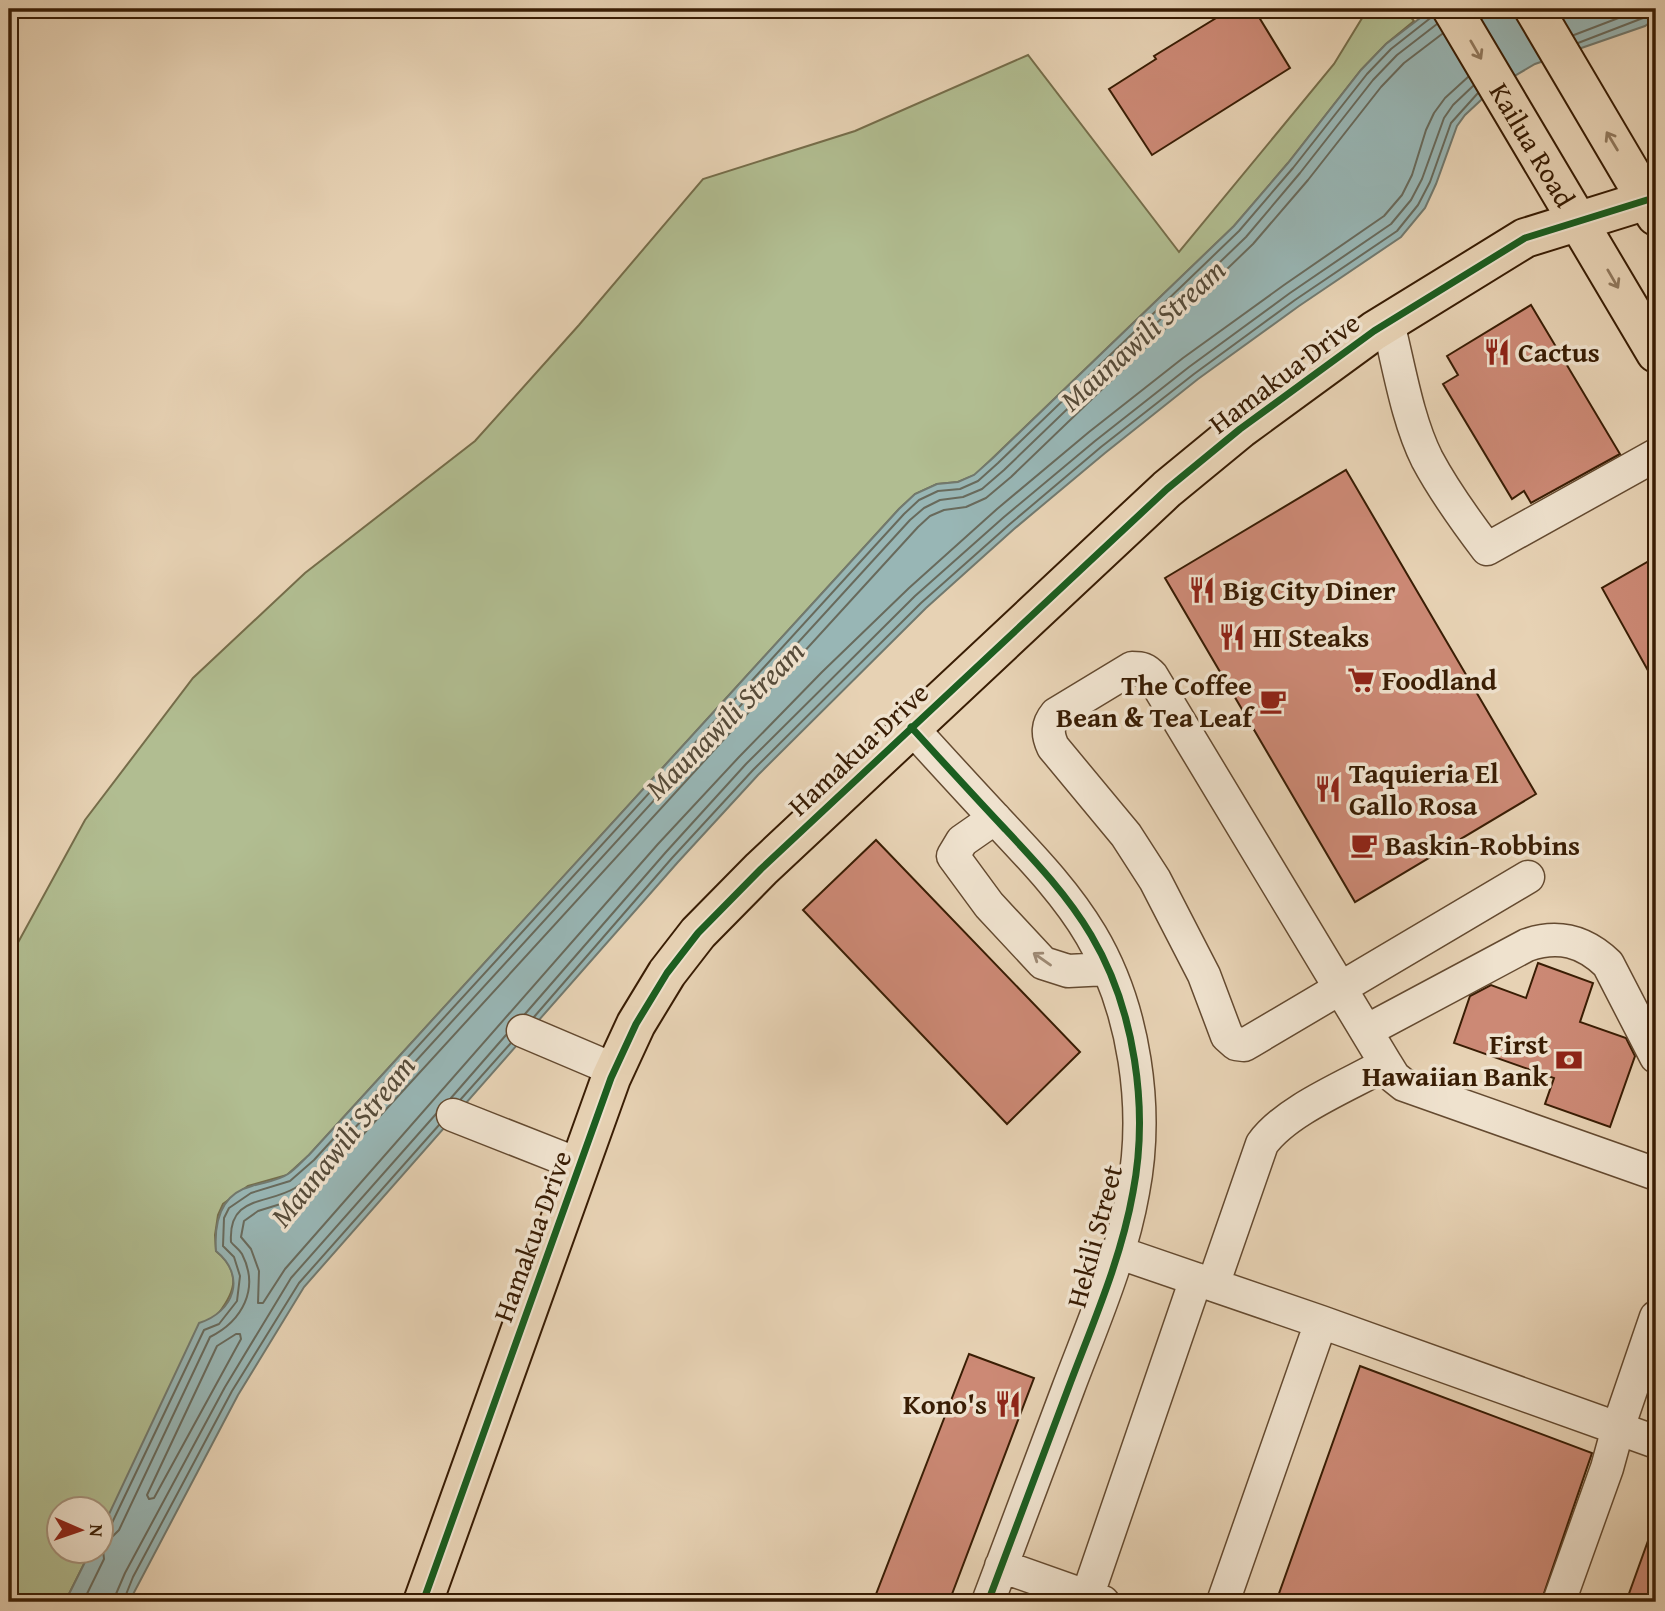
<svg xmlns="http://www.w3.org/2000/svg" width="1665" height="1611" font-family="'Gentium Book Plus',serif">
	<rect width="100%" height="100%" fill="#e7d2b4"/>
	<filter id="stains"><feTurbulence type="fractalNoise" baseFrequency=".00286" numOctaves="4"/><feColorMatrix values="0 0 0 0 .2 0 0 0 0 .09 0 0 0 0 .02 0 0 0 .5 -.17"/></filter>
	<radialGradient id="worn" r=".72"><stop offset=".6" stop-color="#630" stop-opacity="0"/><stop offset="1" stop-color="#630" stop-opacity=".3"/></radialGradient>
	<path fill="#b1bd91" stroke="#756d4a" stroke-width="2" d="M 1398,9 L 1404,9 L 1414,21 L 1386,44 L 1361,70 L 1288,163 L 1234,226 L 975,475 L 958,482 L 937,484 L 915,494 L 899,509 L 309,1155 L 287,1175 L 248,1186 L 223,1204 L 218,1215 L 215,1235 L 216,1251 C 244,1274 234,1295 214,1319 L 102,1529 L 102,1510 L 60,1510 L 60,1552 L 90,1552 L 65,1602 L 9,1602 L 9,959 L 85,820 L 193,678 L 305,573 L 475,441 L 579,325 L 703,179 L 855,131 L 1028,55 L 1179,252 L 1334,64 L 1364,15 Z"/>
	<path fill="#98b6b5" stroke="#72796e" stroke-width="2" d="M 1432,9 L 1656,9 L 1656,18 L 1645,26 L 1535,64 L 1494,88 L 1465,115 L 1457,126 L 1436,184 L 1425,208 L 1401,237 L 1299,306 L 1198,379 L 1105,453 L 1014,529 L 926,608 L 758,775 L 678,862 L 304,1287 L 238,1395 L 129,1602 L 65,1602 L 90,1552 L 102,1552 L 102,1529 L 199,1323 C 234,1312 247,1276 216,1251 C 214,1223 220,1194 252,1186 C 264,1182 278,1181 288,1174 C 296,1169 302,1161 309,1155 L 899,509 L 915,494 L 937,484 L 958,482 L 974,475 L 993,458 L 1234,226 L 1288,163 L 1361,70 L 1386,44 Z"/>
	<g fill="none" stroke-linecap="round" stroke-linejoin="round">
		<path stroke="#686a5c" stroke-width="2" d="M 1442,34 L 1404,63 L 1381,87 L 1308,180 L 1253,244 L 1011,477 L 986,498 L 966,507 L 944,510 L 930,516 L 918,527 L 327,1174 L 300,1198 L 258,1211 L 244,1221 L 241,1237 L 251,1249 L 259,1271 L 258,1303 L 263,1303 L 285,1269 L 658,844 L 739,757 L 822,672 L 909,588 L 997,509 L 1089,432 L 1183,358 L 1284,285 L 1384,216 L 1402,195 L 1412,175 L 1426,130 L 1434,113 L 1445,98 L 1468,77
			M 1574,35 L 1642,9
			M 1578,43 L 1656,13
			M 525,1014 L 666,852 L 746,764 L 915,596 L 1004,517 L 1095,441 L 1189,367 L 1290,293 L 1391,224 L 1411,200 L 1422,179 L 1444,118 L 1453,105 L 1473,86
			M 534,1017 L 672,858 L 753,770 L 921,603 L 1010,524 L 1101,447 L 1194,374 L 1295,300 L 1397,231 L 1418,205 L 1430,182 L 1451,123 L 1478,93
			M 451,1098 L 506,1035
			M 461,1099 L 511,1043
			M 236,1334 L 240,1334 L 241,1339 L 154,1498 L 149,1499 L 147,1495 L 217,1346 Z
			M 102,1530 L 107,1529 L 111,1525 L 204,1330 L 219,1324 L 237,1301 L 240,1276 L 234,1257 L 223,1246 L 224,1218 L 229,1208 L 251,1193 L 290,1181 L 314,1160 L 904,514 L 919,500 L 938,491 L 960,489 L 978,481 L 998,463 L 1239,231 L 1293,168 L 1367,74 L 1391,49 L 1433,16
			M 83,1602 L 104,1559 L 102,1541 L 113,1536 L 119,1530 L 210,1337 C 242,1321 260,1289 242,1254 C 239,1249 234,1246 231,1242 C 228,1195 267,1205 295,1188 C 304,1183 312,1174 320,1166 L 910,520 L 924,508 L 940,500 L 963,497 L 982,489 L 1004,470 L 1246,237 L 1300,173 L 1373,80 L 1397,55 L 1437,24
			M 115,1602 L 116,1594 L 125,1573 L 225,1387 L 291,1278 L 436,1114
			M 123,1602 L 133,1577 L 232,1391 L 299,1283 L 439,1125"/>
	</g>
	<path fill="#cc8975" stroke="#391d04" stroke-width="2" d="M 1231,9 L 1254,9 L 1290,68 L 1152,155 L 1109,89 L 1156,59 L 1154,56 Z
		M 1531,305 L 1620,454 L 1531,503 L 1524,491 L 1512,499 L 1443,384 L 1458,375 L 1447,356 Z
		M 1346,470 L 1536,794 L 1355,902 L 1165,578 Z
		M 1656,557 L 1656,685 L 1602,588 Z
		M 876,840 L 1080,1052 L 1007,1124 L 803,910 Z
		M 1538,963 L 1593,983 L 1580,1022 L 1626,1038 L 1635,1056 L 1610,1127 L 1545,1104 L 1554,1078 L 1454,1043 L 1470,996 L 1491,985 L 1526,998 Z
		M 969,1354 L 1034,1378 L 949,1602 L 873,1602 Z
		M 1360,1366 L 1592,1453 L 1541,1602 L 1276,1602 Z
		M 1653,1527 L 1656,1527 L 1656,1602 L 1626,1602 Z"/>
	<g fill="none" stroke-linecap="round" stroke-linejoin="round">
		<defs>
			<path id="minor" d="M 1388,323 C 1399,366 1407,419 1427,459 C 1444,491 1465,520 1487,549 L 1656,455
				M 911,727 C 942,761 973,795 1005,829 C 1036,862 1068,896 1091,935 C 1135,1009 1149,1109 1133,1192 C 1121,1260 1092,1325 1068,1389 C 1041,1460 1014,1531 988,1602
				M 995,818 L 962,841 L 953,856 L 989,905 L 1043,963 L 1068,971 L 1107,969
				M 523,1031 L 615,1070
				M 1366,1031 L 1527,945 C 1559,934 1584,941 1608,964 L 1656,1057
				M 1386,1064 L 1394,1077 L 1404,1085 L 1656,1174
				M 453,1115 L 580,1165
				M 1117,1252 L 1321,1322 L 1656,1442
				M 1213,1285 L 1262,1144 C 1286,1110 1349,1085 1386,1064 L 1152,676 C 1146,669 1142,668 1132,668 L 1056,714 C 1047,725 1047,734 1053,747 L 1126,835 L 1155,880 L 1204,975 L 1227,1036 L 1236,1044 L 1244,1045 L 1251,1041 L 1528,877
				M 1001,1566 L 1103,1602
				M 1087,1597 L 1196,1279
				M 1223,1602 L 1321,1322
				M 1559,1602 L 1607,1468 L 1618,1428 L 1656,1317"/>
			<g id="major">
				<path id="s1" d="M 1452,9 L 1656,353"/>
				<path d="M 1534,9 L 1656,216"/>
				<path d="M 423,1602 L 611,1078 L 636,1024 L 667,973 L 698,933 L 761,869 L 1167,489 L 1240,429 L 1374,331 L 1525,238 L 1647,200"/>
			</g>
		</defs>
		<use href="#minor" stroke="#644a30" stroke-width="35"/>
		<use href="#major" stroke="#391d04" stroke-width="42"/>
		<use href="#minor" stroke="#efe2ce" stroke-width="32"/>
		<use href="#major" stroke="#e7d2b4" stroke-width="38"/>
		<defs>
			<path id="cycleway" d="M 911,727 C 942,761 973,795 1005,829 C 1036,862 1068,896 1091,935 C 1135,1009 1149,1109 1133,1192 C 1121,1260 1092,1325 1068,1389 C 1041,1460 1014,1531 988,1602
				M 423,1602 L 611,1078 L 636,1024 L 667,973 L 698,933 L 761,869 L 1167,489 L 1240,429 L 1374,331 L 1525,238 L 1647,200"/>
		</defs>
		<use href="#cycleway" stroke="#efe2ce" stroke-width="11"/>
		<use href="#cycleway" stroke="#1b5e20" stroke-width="7"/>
	</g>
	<defs><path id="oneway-shaft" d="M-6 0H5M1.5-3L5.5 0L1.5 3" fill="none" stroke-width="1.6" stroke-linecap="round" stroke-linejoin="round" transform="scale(1.75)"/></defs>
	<g stroke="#90785c">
		<use href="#oneway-shaft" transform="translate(1476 50) rotate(60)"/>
		<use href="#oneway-shaft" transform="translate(1612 141) rotate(-121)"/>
		<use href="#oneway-shaft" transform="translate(1613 279) rotate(60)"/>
	</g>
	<use stroke="#9d8973" href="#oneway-shaft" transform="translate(1042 959) rotate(-145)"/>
	<defs>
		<symbol id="restaurant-bare" viewBox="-9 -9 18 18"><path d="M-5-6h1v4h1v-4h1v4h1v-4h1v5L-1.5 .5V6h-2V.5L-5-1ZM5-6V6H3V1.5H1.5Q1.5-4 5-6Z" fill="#8f2418" stroke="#efe2ce" stroke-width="2.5" paint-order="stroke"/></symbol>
		<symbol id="supermarket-bare" viewBox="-9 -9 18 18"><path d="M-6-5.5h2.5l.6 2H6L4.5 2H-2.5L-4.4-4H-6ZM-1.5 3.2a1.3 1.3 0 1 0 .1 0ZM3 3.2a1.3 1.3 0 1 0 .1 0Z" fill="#8f2418" stroke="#efe2ce" stroke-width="2.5" paint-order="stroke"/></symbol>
		<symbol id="cafe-bare" viewBox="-9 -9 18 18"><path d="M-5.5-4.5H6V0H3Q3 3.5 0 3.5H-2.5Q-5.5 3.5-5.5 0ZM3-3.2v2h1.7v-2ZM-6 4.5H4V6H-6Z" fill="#8f2418" stroke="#efe2ce" stroke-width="2.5" paint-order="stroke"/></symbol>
		<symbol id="bank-bare" viewBox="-9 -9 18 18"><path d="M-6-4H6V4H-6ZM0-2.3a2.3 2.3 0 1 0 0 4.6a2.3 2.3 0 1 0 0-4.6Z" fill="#8f2418" stroke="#efe2ce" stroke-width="2.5" paint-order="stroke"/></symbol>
	</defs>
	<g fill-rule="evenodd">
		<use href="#restaurant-bare" x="1478" y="333" width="38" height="38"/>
		<use href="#restaurant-bare" x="1183" y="571" width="38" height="38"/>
		<use href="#restaurant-bare" x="1213" y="618" width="38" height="38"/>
		<use href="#supermarket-bare" x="1342" y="661" width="38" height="38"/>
		<use href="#cafe-bare" x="1254" y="682" width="38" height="38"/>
		<use href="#restaurant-bare" x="1309" y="770" width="38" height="38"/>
		<use href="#cafe-bare" x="1345" y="826" width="38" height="38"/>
		<use href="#bank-bare" x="1550" y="1041" width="38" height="38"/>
		<use href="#restaurant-bare" x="989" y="1385" width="38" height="38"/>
	</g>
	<g text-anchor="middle" stroke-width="7" stroke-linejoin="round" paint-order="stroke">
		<g font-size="28" fill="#391d04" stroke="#efe2ce">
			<text dy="10" stroke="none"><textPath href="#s1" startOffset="158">Kailua Road</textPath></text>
			<text transform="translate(1284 373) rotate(-37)" y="10">Hamakua Drive</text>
			<text transform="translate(858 749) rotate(-43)" y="10">Hamakua Drive</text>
			<text transform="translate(532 1236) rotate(-70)" y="10">Hamakua Drive</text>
			<text transform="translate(1094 1236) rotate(-75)" y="10">Hekili Street</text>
		</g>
		<g font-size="28" font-weight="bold" fill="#391d04" stroke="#efe2ce" text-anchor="start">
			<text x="1518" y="362">Cactus</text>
			<text x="1223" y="600">Big City Diner</text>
			<text x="1253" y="647">HI Steaks</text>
			<text x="1382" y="690">Foodland</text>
			<text x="1252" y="695" text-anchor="end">The Coffee<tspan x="1252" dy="32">Bean &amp; Tea Leaf</tspan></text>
			<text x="1349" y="783">Taquieria El<tspan x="1349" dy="32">Gallo Rosa</tspan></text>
			<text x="1385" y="855">Baskin-Robbins</text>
			<text x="1548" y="1054" text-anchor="end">First<tspan x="1548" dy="32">Hawaiian Bank</tspan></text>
			<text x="987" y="1414" text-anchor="end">Kono's</text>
		</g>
		<g font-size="30" font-style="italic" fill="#564b39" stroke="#efe2ce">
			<text transform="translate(1143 335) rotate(-42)" y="10">Maunawili Stream</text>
			<text transform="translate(725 720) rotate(-45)" y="10">Maunawili Stream</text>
			<text transform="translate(343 1141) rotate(-51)" y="10">Maunawili Stream</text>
		</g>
	</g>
	<rect width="1665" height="1611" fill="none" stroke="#e7d2b4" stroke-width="35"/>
	<rect x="10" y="10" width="1644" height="1590" fill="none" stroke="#391d04" stroke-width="3.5"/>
	<rect x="18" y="18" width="1630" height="1576" fill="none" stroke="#391d04" stroke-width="2"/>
	<g transform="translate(80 1530) rotate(92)"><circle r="33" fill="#efe2ce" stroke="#a6937d" stroke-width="2"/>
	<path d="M0-5L12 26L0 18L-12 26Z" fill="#8f2418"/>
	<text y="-10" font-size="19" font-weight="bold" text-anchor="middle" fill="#391d04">N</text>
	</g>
	<rect width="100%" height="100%" filter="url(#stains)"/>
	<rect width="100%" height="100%" fill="url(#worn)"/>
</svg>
